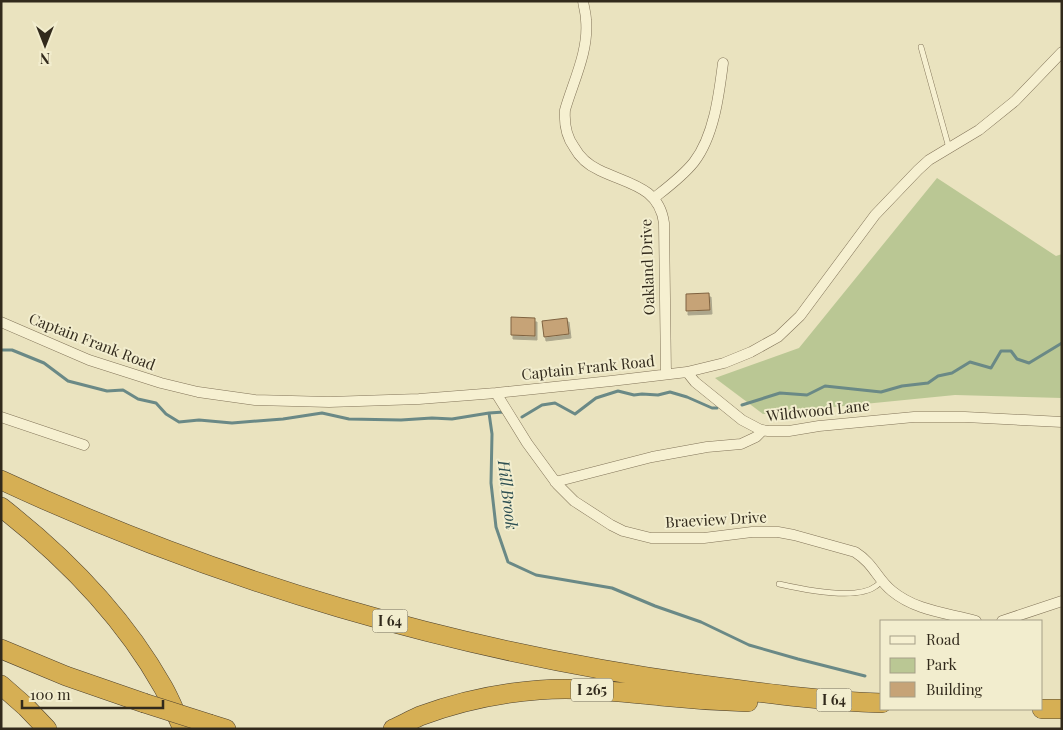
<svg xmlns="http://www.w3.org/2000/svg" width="1063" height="730" font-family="'Playfair Display',serif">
	<defs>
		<filter id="shadow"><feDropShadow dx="2" dy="4" stdDeviation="0" flood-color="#0004"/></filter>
	</defs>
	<rect width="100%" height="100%" fill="#eae3bf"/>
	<path fill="#bac794" d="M 937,178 L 1056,256 L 1062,254 L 1062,398 L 955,395 L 763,414 L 715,378 L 799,348 Z"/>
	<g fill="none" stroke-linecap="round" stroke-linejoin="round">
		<path stroke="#6a8986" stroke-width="3" d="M 1,350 L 12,350 L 44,363 L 68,381 L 107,391 L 123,390 L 138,399 L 156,403 L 166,414 L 179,422 L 199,420 L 232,423 L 283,419 L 322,413 L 349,419 L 401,420 L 432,418 L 452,419 L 489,413 L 504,412
			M 742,405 L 780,393 L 807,395 L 825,386 L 881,392 L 902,386 L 928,383 L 938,376 L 952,373 L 970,362 L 991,368 L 1001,351 L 1011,351 L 1017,359 L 1029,363 L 1062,343
			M 489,413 L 492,434 L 491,483 L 496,527 L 508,562 L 536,575 L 612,588 L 655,606 L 701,622 L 749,645 L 798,659 L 865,676
			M 522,417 L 542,405 L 555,403 L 575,414 L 596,398 L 618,391 L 634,395 L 642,394 L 658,395 L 670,392 L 687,397 L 712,408 L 717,408"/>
	</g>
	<path fill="#c6a377" stroke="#7f6240" filter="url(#shadow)" d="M 709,293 L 710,310 L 686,311 L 686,294 Z
		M 511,317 L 535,318 L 535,336 L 511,335 Z
		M 567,318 L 569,334 L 544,337 L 542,321 Z"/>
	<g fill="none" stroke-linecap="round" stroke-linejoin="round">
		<defs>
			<path id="lane" d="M 921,47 L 949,148
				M 779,584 C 801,589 857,601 876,586 C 878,585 880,582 881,580"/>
			<path id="street" d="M 583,1 C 584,8 586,14 586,20 C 589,51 573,82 565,110 C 564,124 566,136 574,147 C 580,158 588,165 599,170 C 627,184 659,186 664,223 L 666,374
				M 654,198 C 668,187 683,176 694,162 C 714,136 719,95 723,63
				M 1,322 L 89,360 L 161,383 L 198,392 L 255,400 L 329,402 L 419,399 L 496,393 L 611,381 L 687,372 L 724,363 L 751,352 L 778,337 L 800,316 L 875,215 L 918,170 L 929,160 L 979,130 L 1015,101 L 1062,52
				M 687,372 L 695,382 L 742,420 L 761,430 L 768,431 L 789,431 L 819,426 L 914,417 L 965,417 L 1062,422
				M 496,393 L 527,443 L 557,484 L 574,501 L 611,525 L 623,531 L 651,538 L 704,538 L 752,532 L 778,532 L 794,535 L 855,552 C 874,564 877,579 892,591 C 916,611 948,613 976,621
				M 1,417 L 84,445
				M 555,482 L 652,457 L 707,447 L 741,444 L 756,437 L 763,430
				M 1002,621 L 1062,601"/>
			<path id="highway" d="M 1,480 C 220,582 456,651 695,684 C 757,692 819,701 882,703
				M 1,507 C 65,557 123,616 163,687 C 171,701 176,715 183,729
				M 1,649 L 66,676 L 144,703
				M 1,685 L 26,707 L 47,729
				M 1042,709 L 1062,709
				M 210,724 L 226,729
				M 393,729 C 402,725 411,720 420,716 C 458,702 499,693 539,690 C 580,687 620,692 660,696 C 689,699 718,701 748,702"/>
		</defs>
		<use href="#lane" stroke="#827459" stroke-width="6"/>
		<use href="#street" stroke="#827459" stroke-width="11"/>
		<use href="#highway" stroke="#4f422d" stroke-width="20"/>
		<use href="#lane" stroke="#f6f0d1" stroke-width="5"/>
		<use href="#street" stroke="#f6f0d1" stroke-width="10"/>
		<use href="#highway" stroke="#d6af54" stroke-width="19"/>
		<defs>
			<path id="highway-bridge" d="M 144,703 L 210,724"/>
		</defs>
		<use href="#highway-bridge" stroke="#4f422d" stroke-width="20" stroke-linecap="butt"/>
		<use href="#highway-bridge" stroke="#d6af54" stroke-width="19"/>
	</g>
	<g text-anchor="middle" stroke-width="4" stroke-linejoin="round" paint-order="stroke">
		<g fill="#f2edce" stroke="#6c6451" stroke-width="1">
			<rect x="372.5" y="609.5" width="35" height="23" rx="4"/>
			<rect x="571" y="678.5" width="42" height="23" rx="4"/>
			<rect x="816.5" y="688.5" width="35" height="23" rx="4"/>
		</g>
		<g font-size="14" font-weight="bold" fill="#322a1c">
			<text x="390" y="626">I 64</text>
			<text x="592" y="695">I 265</text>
			<text x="834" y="705">I 64</text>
		</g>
		<g font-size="15" fill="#322a1c" stroke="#f2edce">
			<text transform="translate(648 267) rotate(-92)" y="5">Oakland Drive</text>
			<text transform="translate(92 342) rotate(21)" y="5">Captain Frank Road</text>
			<text transform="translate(588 368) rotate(-6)" y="5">Captain Frank Road</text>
			<text transform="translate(818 411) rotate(-6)" y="5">Wildwood Lane</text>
			<text transform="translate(716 520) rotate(-3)" y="5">Braeview Drive</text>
		</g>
		<g font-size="16" font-style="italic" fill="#2c4e51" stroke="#f2edce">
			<text transform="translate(508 495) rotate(83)" y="6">Hill Brook</text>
		</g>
	</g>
	<rect width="1063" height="730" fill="none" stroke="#322a1c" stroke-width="5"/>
	<rect x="880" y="620" width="162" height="90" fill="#f2edce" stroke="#a59f87"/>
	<rect x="890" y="636" width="25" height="8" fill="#f6f0d1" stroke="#a59f87"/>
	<text x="926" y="645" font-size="15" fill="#322a1c">Road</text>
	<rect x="890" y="658" width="25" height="15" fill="#bac794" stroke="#a59f87"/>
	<text x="926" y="670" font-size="15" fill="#322a1c">Park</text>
	<rect x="890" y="682" width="25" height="15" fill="#c6a377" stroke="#a59f87"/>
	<text x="926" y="695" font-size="15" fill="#322a1c">Building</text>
	<g transform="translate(45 45) rotate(180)" stroke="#f2edce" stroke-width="4" paint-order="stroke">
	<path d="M0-4L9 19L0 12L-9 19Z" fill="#322a1c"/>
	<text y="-8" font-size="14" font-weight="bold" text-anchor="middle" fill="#322a1c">N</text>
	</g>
	<path d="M22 700v8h141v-8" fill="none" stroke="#322a1c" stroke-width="2.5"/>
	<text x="30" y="700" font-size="15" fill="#322a1c" stroke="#f2edce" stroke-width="4" paint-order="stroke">100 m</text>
</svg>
